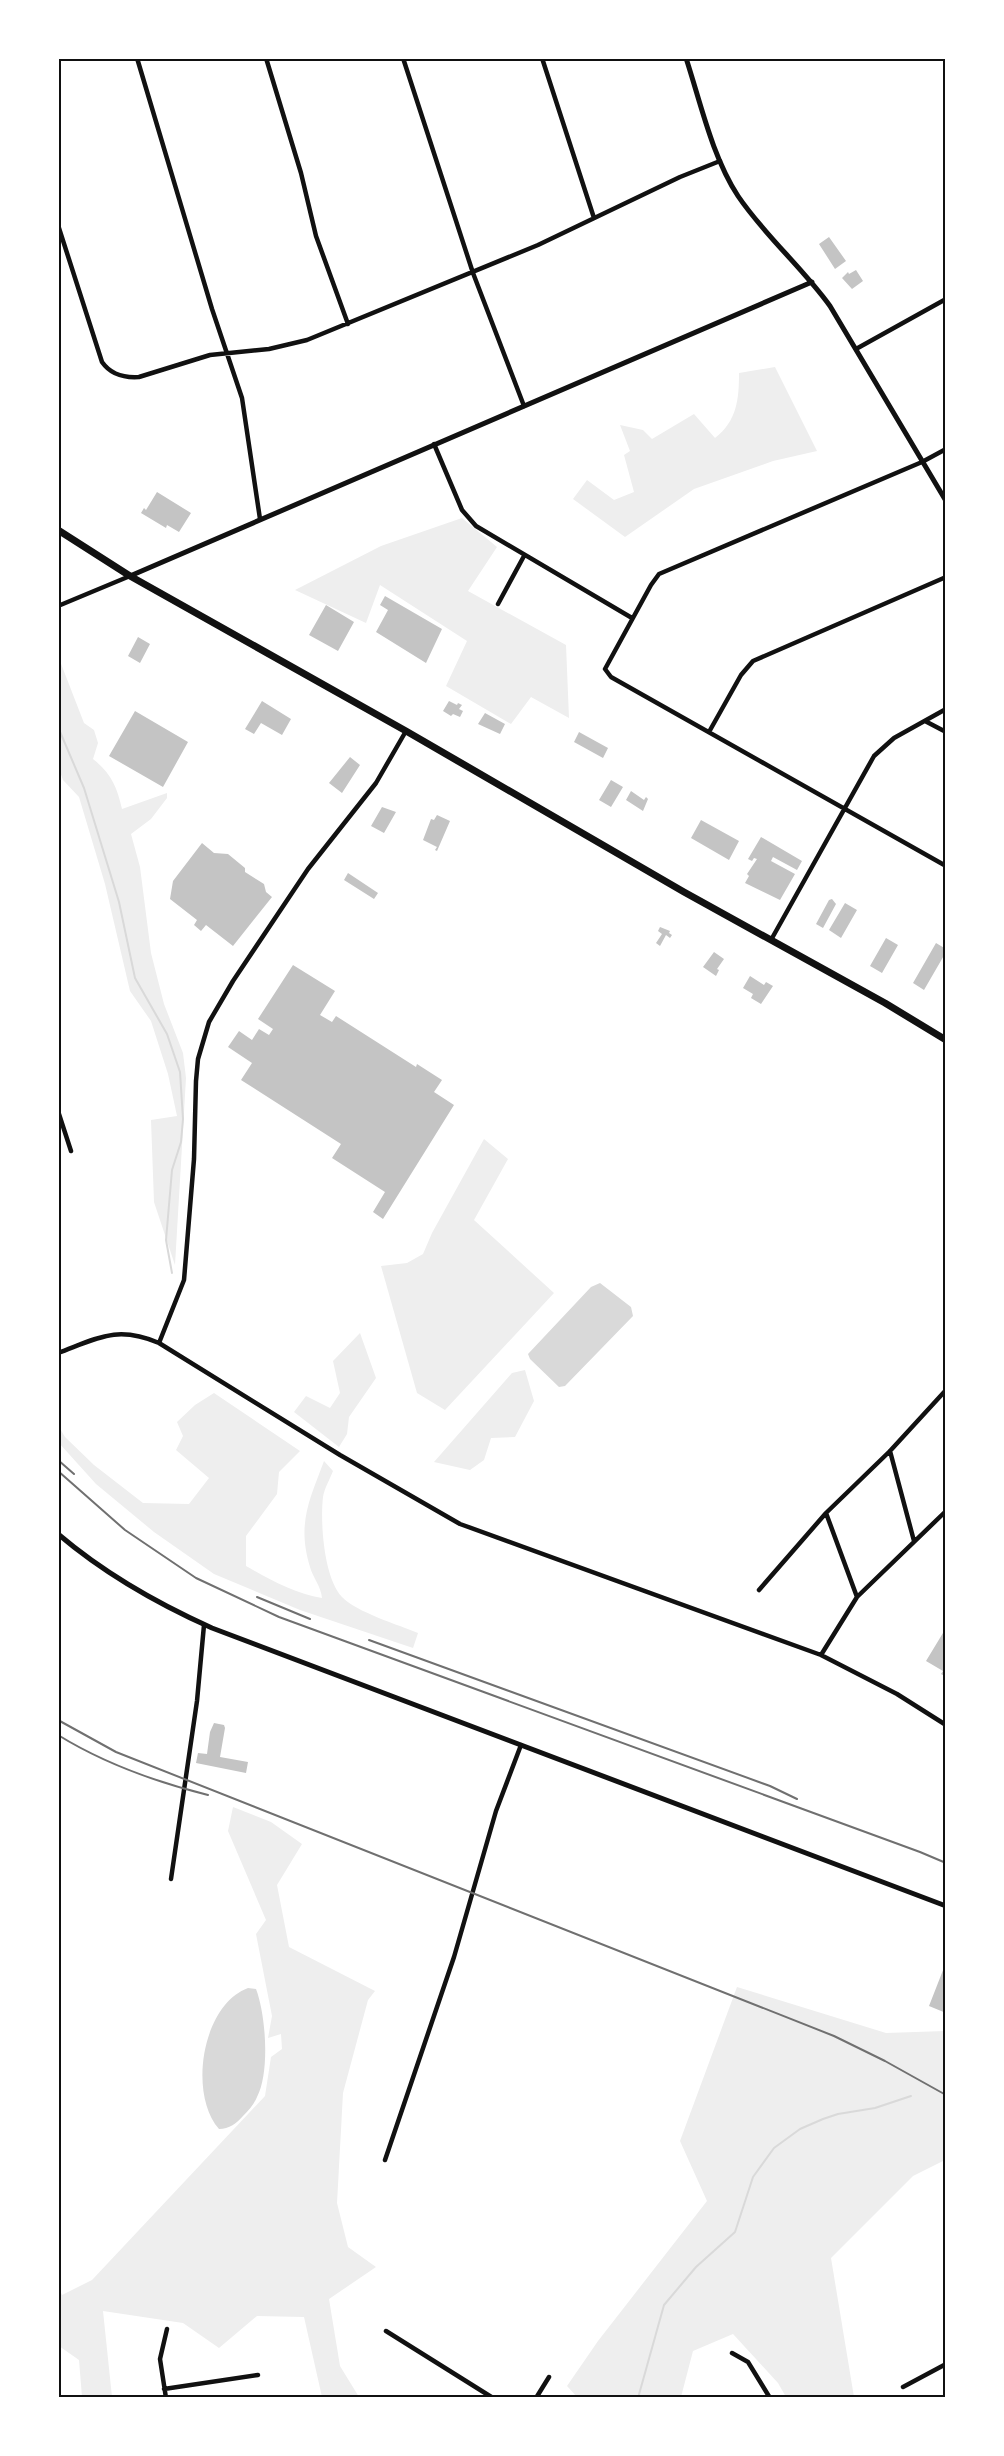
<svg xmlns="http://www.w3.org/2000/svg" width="1004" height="2456" font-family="Literata,serif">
	<rect width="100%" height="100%" fill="#fff"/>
	<path fill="#eee" d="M 775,367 L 817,451 L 773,461 L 694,489 L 625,537 L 573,499 L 587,480 L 614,500 L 634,492 L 624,455 L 630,451 L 620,425 L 643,430 L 652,439 L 694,414 L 715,438 C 737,421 739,399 739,373 Z
		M 462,518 L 497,547 L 468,591 L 566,645 L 569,718 L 531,697 L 511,724 L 446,686 L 467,641 L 380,585 L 366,623 L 295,590 L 381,546 Z
		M 58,656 L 84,723 L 94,730 L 98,743 L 93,759 C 111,773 117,787 122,809 L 167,793 L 167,798 L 151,819 L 131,834 L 140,867 L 151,953 L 164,1004 L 183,1053 L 186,1078 L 175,1265 L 154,1202 L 151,1120 L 177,1116 L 168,1074 L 151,1021 L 130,991 L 105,884 L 79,797 L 63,780 L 59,769 Z
		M 484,1139 L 508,1159 L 474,1220 L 554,1293 L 445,1410 L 417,1393 L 381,1266 L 407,1263 L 423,1254 L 432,1233 Z
		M 360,1333 L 376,1378 L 349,1417 L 347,1434 L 339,1447 L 294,1412 L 306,1396 L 330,1408 L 340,1393 L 333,1361 Z
		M 525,1370 L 534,1401 L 515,1437 L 491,1438 L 484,1460 L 470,1470 L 434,1462 L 512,1373 Z
		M 214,1393 L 300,1451 L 279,1472 L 277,1494 L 246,1536 L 246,1566 C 269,1579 295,1594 322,1598 C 321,1586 313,1578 310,1567 C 297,1524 309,1501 324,1461 L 333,1471 C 330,1479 324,1489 323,1497 C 320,1523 324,1578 342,1597 C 356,1612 399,1625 418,1633 L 413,1648 L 300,1610 L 214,1574 L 154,1532 L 96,1484 L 59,1443 L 59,1427 L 65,1437 L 94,1465 L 143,1503 L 189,1504 L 209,1478 L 176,1450 L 183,1436 L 177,1422 L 195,1405 Z
		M 233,1807 L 271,1822 L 302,1844 L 277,1885 L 289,1947 L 375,1991 L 368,2000 L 343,2093 L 337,2203 L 348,2247 L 376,2267 L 329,2299 L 340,2366 L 359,2397 L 322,2397 L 304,2317 L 257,2316 L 219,2348 L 183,2323 L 103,2311 L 112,2397 L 82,2397 L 79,2360 L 59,2346 L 59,2288 L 62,2295 L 92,2280 L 265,2096 L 271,2057 L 282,2049 L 281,2034 L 268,2038 L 272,2016 L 256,1934 L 266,1920 L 228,1831 Z
		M 737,1987 L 886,2033 L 945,2031 L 945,2160 L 913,2176 L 831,2258 L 854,2397 L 786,2397 L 778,2383 L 733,2334 L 693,2351 L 681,2397 L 577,2397 L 567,2386 L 598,2341 L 707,2201 L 680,2141 Z"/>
	<path fill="#d9d9d9" d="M 600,1283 L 631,1307 L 633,1316 L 565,1386 L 559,1387 L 530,1359 L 528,1354 L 591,1287 Z
		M 248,1988 L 256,1989 C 266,2015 270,2073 257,2097 C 254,2104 249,2110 243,2116 C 237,2123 229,2129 219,2129 C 188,2094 202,2005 248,1988 Z"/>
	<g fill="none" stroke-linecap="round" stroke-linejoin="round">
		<path stroke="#d9d9d9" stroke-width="2" d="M 58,727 L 84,788 L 119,902 L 135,978 L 167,1034 L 180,1072 L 183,1119 L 181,1142 L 172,1170 L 166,1240 L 172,1273
			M 638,2398 L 664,2305 L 696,2267 L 735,2232 L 753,2177 L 774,2148 L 800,2129 L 823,2119 L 838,2114 L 875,2108 L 911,2096"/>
	</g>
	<path fill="#c4c4c4" d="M 829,237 L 846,261 L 835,269 L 819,244 Z
		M 856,270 L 863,281 L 852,289 L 842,278 L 848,272 L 849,274 Z
		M 157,492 L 191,513 L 179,532 L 167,525 L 166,528 L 141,513 L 144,508 L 146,510 Z
		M 385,596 L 442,629 L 426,663 L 376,632 L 388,610 L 380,605 Z
		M 326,605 L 354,622 L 338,651 L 309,635 Z
		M 138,637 L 150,644 L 140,663 L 128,656 Z
		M 262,701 L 291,719 L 282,735 L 261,723 L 254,734 L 245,729 Z
		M 449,701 L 457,705 L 458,703 L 462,705 L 459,709 L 463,711 L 460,717 L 453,714 L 451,716 L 443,711 Z
		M 135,711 L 188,742 L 163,787 L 109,756 Z
		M 485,713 L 505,724 L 500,734 L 478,724 Z
		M 579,732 L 608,748 L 603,758 L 574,742 Z
		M 350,757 L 360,765 L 342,793 L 329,783 Z
		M 611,780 L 623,787 L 611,807 L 599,800 Z
		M 631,791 L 644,800 L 646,797 L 648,799 L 643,811 L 626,800 Z
		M 382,807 L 396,812 L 384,833 L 371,826 Z
		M 437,815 L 450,821 L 437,851 L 435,850 L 437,847 L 423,840 L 431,819 L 434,820 Z
		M 701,820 L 739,841 L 729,860 L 691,838 Z
		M 761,837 L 802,861 L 797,870 L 773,857 L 771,861 L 795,874 L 780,900 L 745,883 L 749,876 L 747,874 L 757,859 L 754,858 L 752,861 L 748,859 Z
		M 202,843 L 214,853 L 228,854 L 245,868 L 245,872 L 264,884 L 266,892 L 272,897 L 233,946 L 206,925 L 201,931 L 194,925 L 197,920 L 170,899 L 173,881 Z
		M 348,873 L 378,893 L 374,899 L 344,880 Z
		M 832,899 L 836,904 L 823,928 L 816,924 L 829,900 Z
		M 845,903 L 857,910 L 841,938 L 829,930 Z
		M 660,927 L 670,931 L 669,933 L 672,935 L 670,938 L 666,935 L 660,946 L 656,943 L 662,934 L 658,931 Z
		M 886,938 L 898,945 L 882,973 L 870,966 Z
		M 936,943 L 946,949 L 946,952 L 924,990 L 913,983 Z
		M 714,952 L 724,959 L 717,969 L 719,970 L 716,976 L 703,967 Z
		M 293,965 L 335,991 L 320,1015 L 332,1022 L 336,1016 L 416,1067 L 417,1064 L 442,1080 L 434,1092 L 454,1105 L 383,1219 L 373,1212 L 385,1192 L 332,1158 L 341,1144 L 241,1080 L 252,1063 L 228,1047 L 239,1031 L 252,1040 L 259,1029 L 269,1035 L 273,1029 L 258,1019 Z
		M 750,976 L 764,985 L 766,982 L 773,986 L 761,1004 L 751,998 L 753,994 L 743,988 Z
		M 946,1628 L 946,1677 L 941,1674 L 943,1671 L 926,1661 Z
		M 214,1723 L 224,1725 L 225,1728 L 220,1757 L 248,1762 L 246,1773 L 196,1763 L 198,1753 L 207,1754 L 210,1732 Z
		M 945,1965 L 946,1965 L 946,2013 L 929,2006 Z"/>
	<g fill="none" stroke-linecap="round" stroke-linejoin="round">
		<path stroke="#111" stroke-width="4.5" d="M 137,58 L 212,309 L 242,398 L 260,519
			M 266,58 L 301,173 L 316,236 L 348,324
			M 403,58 L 473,273 L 524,406
			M 542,58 L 594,218
			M 58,225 L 102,362 C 111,375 124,378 139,377 L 210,355 L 269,349 L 307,340 L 538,245 L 680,177 L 720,161
			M 856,349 L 946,299
			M 434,444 L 462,510 L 476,526 L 632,618
			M 946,449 L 922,462 L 659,574 L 651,585 L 605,669 L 611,677 L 946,866
			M 498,604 L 524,556
			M 58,606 L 130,576
			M 925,721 L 946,732
			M 709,732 L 741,675 L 753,661 L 946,577
			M 771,940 L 874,756 L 894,738 L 946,709
			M 58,1111 L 71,1151
			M 159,1343 L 184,1280 L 194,1159 L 196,1081 L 198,1059 L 209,1022 L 233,981 L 308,869 L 376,783 L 406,731
			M 58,1353 C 98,1338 117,1325 159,1343 L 340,1455 L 460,1524 L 821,1655 L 897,1694 L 946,1725
			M 890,1451 L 914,1541
			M 826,1513 L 857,1597
			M 759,1590 L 826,1513 L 890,1451 L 946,1390
			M 821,1655 L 857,1597 L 946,1511
			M 171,1879 L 197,1701 L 204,1625
			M 385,2160 L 454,1957 L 496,1811 L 521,1745
			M 386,2331 L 493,2398
			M 732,2353 L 748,2362 L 770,2398
			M 903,2387 L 946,2364
			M 164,2389 L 258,2375
			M 166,2398 L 160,2359 L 167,2329
			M 536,2398 L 549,2377"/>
		<path stroke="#111" stroke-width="5" d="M 686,58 C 701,104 712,156 738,196 C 765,236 802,267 830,306 L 946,501
			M 130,576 L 812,282
			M 58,1534 C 105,1574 156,1603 212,1628 L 946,1906"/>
		<path stroke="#111" stroke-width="7" d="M 58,530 L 130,576 L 406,731 L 684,892 L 885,1003 L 946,1040"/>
		<path stroke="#707070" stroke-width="2" d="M 58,1460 L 74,1474
			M 58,1471 L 125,1530 L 196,1578 L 279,1617 L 920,1852 L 946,1863
			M 257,1597 L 310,1619
			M 369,1640 L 770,1786 L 797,1799
			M 58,1720 L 116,1752 L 834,2036 L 885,2061 L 946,2095
			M 58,1735 C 105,1764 156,1782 208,1795"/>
	</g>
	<rect width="1004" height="2456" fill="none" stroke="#ffffff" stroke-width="120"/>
	<rect x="60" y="60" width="884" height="2336" fill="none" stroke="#111" stroke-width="2"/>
</svg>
